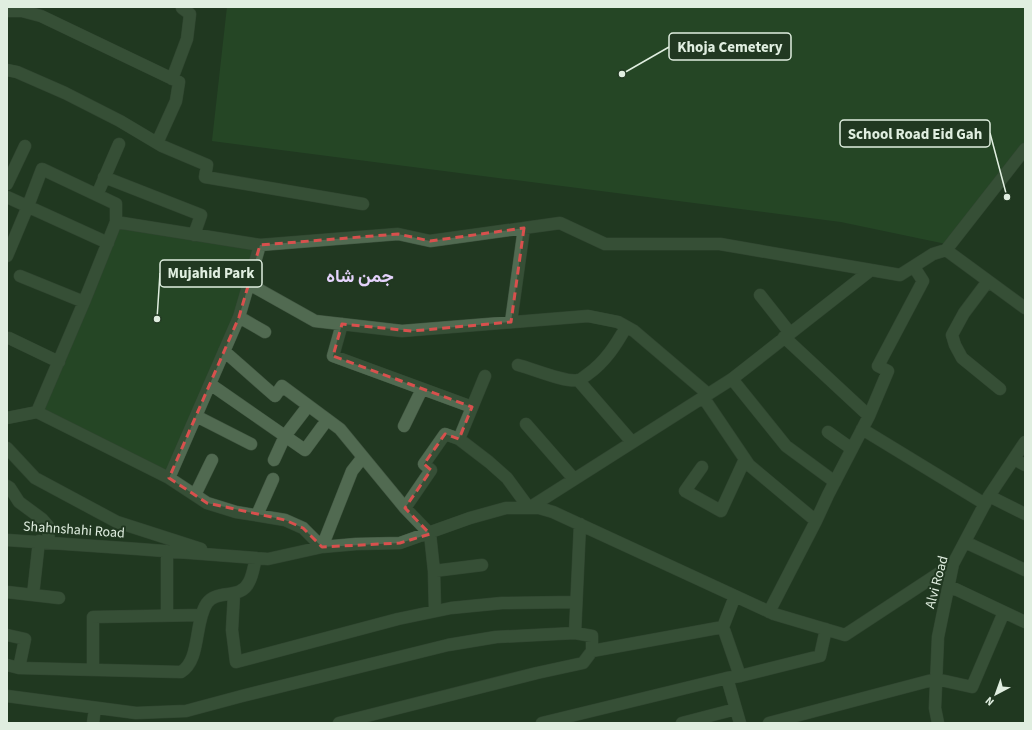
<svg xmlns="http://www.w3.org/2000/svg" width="1032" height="730" font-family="'Source Sans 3',Vazirmatn,sans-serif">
	<rect width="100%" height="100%" fill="#213821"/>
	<path fill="#2a582b" d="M 227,7 L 1025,7 L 1025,150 L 951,245 L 841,222 L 212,141 Z
		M 116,222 L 260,245 L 228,355 L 169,478 L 38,412 Z"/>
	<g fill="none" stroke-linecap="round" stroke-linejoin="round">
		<defs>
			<path id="minor" d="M 7,11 L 22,11 L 41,16 L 179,82 L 176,101 L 157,143
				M 7,70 L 17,72 L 65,93 L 120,121 L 162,146 L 207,165 L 205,177 L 363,204
				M 172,79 L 187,39 L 190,14 L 182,8
				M 104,177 L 201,215 L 194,235
				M 7,184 L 25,146
				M 97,195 L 119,144
				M 7,197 L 108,243
				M 946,250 L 1025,149
				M 7,256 L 28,206 L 42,169 L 116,204 L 116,222
				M 20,276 L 84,302
				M 988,281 L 964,313 L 952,335 L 955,345 L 962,358 L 1000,389
				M 249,284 L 315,321 L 402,331 L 588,316 L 618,322 L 634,331 L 708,394
				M 760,295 L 790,333
				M 239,317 L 265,332
				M 511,322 L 524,228
				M 342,324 L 333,356 L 472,407
				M 784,337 L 869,416
				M 9,338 L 59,362
				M 224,351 L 275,396 L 282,386 L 340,429 L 405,508 L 430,534 L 434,571 L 435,611
				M 518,365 C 531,368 566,383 578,380 C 581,380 585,376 588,374 C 605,362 616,345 626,327
				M 485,376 L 459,439 L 489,462 L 507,478 L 529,508 L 732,379 L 871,270
				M 732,379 L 786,446 L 835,482
				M 578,380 L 632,442
				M 210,384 L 305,450 L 327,420
				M 703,397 L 749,465 L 816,521
				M 37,412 L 84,302 L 116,222 L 260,245 L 398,234 L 430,241 L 560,223 L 605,244 L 720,244 L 900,275 L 933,254 L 946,250 L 1025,308
				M 196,416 L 251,444
				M 7,418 L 37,412 L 169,478 L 207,503 L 236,512 L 285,520 L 303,528 L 322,547 L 352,471 L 363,457
				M 526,424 L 574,479
				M 404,426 L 422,389
				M 862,429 L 985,504
				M 828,432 L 852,449
				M 7,448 L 35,478 L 117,522 L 201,549
				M 1014,459 L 1025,465
				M 274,460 L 285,436 L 308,406
				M 702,467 L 685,491 L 721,511 L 745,459
				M 169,478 L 239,317 L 260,245
				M 7,486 L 10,488 L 19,502 L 42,519 L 48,526 L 49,542
				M 195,495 L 212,460
				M 989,496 L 1025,514
				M 405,508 L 431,470 L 424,464 L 445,434 L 459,439
				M 257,515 L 273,479
				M 580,524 L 575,633 L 592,636 L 592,651 L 723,627
				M 7,540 L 138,549 L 268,559 L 322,547 L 356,544 L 400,543 L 470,518 L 506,508 L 539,508 L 553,512 L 774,614 L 845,635 L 953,564
				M 965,542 L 1025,570
				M 167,551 L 167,616
				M 434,571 L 482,565
				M 949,586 L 1025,622
				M 7,592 L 59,598
				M 234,594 L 232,630 L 236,662 L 398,619 L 451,608 L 502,603 L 576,602
				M 33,595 L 39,541
				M 735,596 L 723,627 L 740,676 L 727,678 L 740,723
				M 769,612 L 816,521 L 828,495 L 869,416 L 888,371 L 878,366 L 923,281 L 914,267
				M 7,635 L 25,639 L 19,668
				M 7,665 L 19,668 L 181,672 C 201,660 194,622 207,603 C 217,589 241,600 249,582 C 253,575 254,565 256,558
				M 93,669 L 93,617 L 202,615
				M 740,676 L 820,656 L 826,629
				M 7,696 L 136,713 L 186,711 L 242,696 L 448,645 L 496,637 L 575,633
				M 93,723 L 95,708
				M 339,723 L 537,673 L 583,663 L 592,651
				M 542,723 L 727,678
				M 682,723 L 736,709
				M 769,723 L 936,679 L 972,687 L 1004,612
				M 938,723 L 935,708 L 938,637 L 953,564 L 989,496 L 1025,442"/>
		</defs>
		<use href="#minor" stroke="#415541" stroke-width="13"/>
		<use href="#minor" stroke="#516a51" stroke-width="12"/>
	</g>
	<path d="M0 0H1032V730H0ZM 524,228 L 511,322 L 412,331 L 342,324 L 333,356 L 472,407 L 459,439 L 445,434 L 424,464 L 431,470 L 405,508 L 430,534 L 400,543 L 322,547 L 303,528 L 285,520 L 207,503 L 169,478 L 239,317 L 260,245 L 398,234 L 430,241 Z" fill="#213821" fill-opacity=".55" fill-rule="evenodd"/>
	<path fill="none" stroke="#d8504d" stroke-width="3" stroke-dasharray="8 5" stroke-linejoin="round" d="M 524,228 L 511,322 L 412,331 L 342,324 L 333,356 L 472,407 L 459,439 L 445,434 L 424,464 L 431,470 L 405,508 L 430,534 L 400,543 L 322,547 L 303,528 L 285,520 L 207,503 L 169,478 L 239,317 L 260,245 L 398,234 L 430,241 Z"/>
	<g text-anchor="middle" stroke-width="4" stroke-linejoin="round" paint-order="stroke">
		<g font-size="14" fill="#e0eee0" stroke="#213821">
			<text transform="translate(74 529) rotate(4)" y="5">Shahnshahi Road</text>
			<text transform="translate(936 582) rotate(-75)" y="5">Alvi Road</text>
		</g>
		<g font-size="18" font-weight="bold" fill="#e5d3fc" stroke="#213821">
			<text x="360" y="282">جمن شاہ</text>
		</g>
	</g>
	<path fill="none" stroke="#e0eee0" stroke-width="1.5" d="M622 74L669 47M1007 197L990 133M157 319L160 273"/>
	<g fill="#e0eee0" stroke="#213821" stroke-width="1.5">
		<circle cx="622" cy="74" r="4"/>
		<circle cx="1007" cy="197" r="4"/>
		<circle cx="157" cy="319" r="4"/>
	</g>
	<g fill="#213821" stroke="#e0eee0" stroke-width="1.5">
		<rect x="669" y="33" width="122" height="27" rx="4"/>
		<rect x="840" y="120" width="150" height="27" rx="4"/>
		<rect x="160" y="260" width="102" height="27" rx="4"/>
	</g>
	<g font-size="15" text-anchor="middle" font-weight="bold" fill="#e0eee0">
		<text x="730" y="52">Khoja Cemetery</text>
		<text x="915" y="139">School Road Eid Gah</text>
		<text x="211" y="278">Mujahid Park</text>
	</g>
	<rect width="1032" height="730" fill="none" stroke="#e0eee0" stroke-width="16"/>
	<g transform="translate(996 694) rotate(221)" stroke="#213821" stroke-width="3" paint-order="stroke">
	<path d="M0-3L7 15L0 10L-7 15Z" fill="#e0eee0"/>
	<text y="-6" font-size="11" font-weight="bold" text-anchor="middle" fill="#e0eee0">N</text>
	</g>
</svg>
